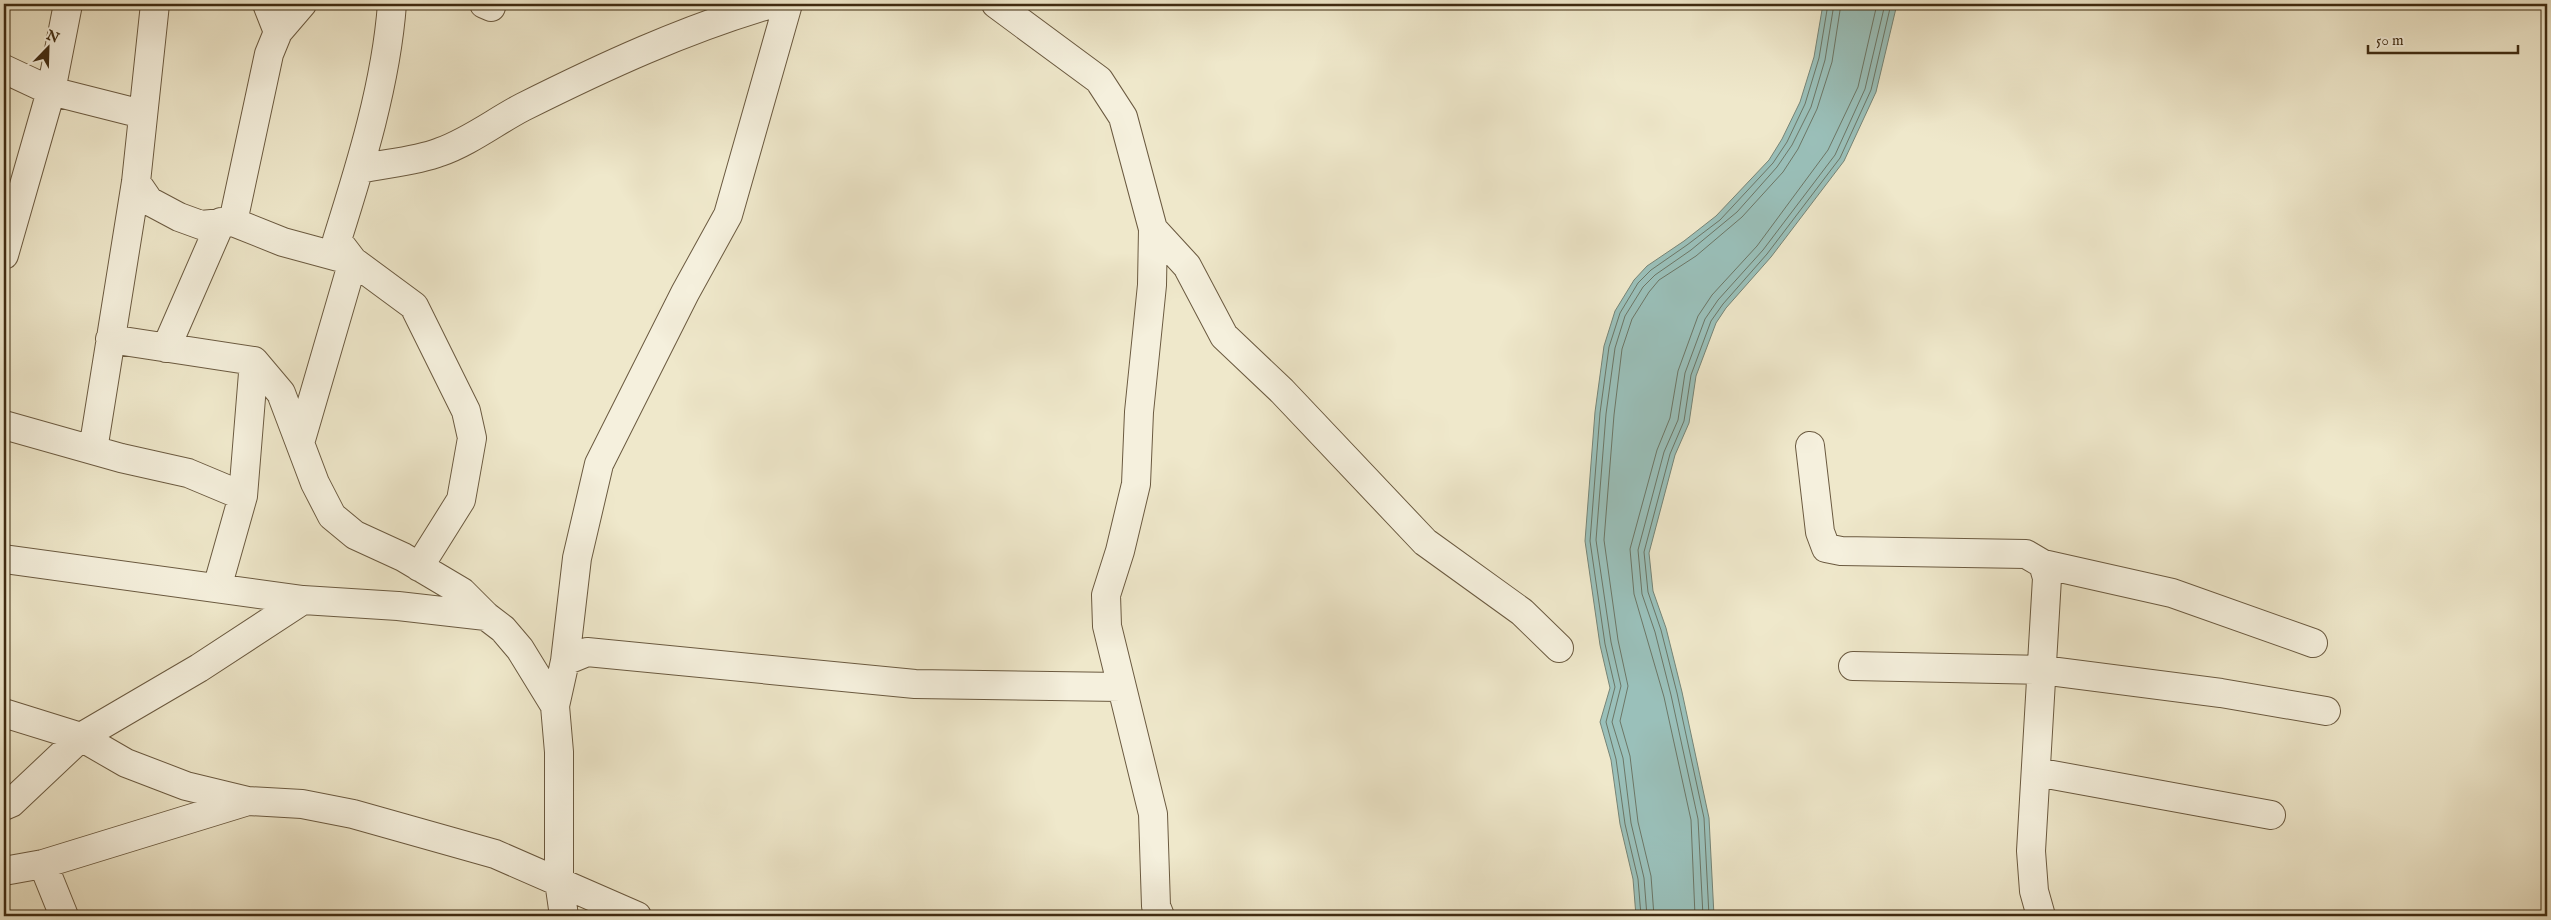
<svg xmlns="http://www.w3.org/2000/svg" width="2551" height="920" font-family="'IM FELL English',serif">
	<rect width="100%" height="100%" fill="#efe8cb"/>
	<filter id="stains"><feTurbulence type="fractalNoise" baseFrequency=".004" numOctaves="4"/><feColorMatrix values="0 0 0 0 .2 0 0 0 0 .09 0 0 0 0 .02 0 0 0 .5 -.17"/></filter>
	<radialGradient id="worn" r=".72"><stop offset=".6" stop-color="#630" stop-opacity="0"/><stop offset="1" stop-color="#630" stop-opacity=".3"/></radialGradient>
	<path fill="#9ac0ba" stroke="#768476" d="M 1823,4 L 1897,4 L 1876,92 L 1844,161 L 1771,257 L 1726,308 L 1716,323 L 1696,376 L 1689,423 L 1675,455 L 1649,553 L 1653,591 L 1666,628 L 1682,692 L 1709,818 L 1714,916 L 1636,916 L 1633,879 L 1620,824 L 1611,760 L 1600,722 L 1610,688 L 1600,645 L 1585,541 L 1595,412 L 1604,346 L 1615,311 L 1634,280 L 1647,266 L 1684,241 L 1716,216 L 1769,160 L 1782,139 L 1800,102 L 1814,57 Z"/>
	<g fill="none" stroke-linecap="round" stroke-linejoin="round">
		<path stroke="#6c7666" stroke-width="1" d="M 1641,916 L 1638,879 L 1625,824 L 1616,759 L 1606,722 L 1615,687 L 1605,644 L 1590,541 L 1600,413 L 1609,347 L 1620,313 L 1638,283 L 1651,270 L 1687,245 L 1720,220 L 1773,163 L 1787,142 L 1805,104 L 1819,58 L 1828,4
			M 1647,916 L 1644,878 L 1631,823 L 1623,758 L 1612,722 L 1621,686 L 1611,642 L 1596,540 L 1606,414 L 1615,348 L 1625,316 L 1643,287 L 1655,275 L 1691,250 L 1737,212 L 1777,167 L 1792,145 L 1811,107 L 1825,60 L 1834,4
			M 1654,916 L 1651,876 L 1638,822 L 1630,756 L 1620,721 L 1628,686 L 1618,640 L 1604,540 L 1614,415 L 1622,349 L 1632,319 L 1649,292 L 1659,280 L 1696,256 L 1742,217 L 1783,172 L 1798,149 L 1817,109 L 1832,62 L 1841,4
			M 1695,916 L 1691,820 L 1664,697 L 1634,594 L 1630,549 L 1657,450 L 1670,418 L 1678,371 L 1698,316 L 1712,295 L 1757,246 L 1828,150 L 1858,87 L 1877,4
			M 1703,916 L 1698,819 L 1671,695 L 1655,632 L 1642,594 L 1638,550 L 1664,452 L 1678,420 L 1685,373 L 1705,319 L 1718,300 L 1763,250 L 1835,155 L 1865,89 L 1885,4
			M 1709,916 L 1704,818 L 1677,693 L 1661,630 L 1648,592 L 1644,552 L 1670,454 L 1684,421 L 1691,375 L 1711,321 L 1723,304 L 1767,254 L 1840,158 L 1871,90 L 1891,4"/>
		<defs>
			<path id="minor" d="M 267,4 L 278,32
				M 484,4 L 491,7
				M 996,4 L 1099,80 L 1123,117 L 1153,229 L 1152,285 L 1139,412 L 1136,484 L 1120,551 L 1106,595 L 1107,626 L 1153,814 L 1156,906 L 1160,916
				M 4,69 L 51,91 L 142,114
				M 359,169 C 386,163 414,162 440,152 C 469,142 496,121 523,107 C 603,67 685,29 771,4
				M 136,182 L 149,201 L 179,217 L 201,225 L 233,222 L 283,242 L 353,261 L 337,240 C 361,164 386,84 392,4
				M 233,222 L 269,54 L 278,32 L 302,4
				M 1153,229 L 1187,266 L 1224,336 L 1282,391 L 1425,542 L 1522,612 L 1559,648
				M 4,255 L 51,91 L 68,4
				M 110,339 L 254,361 L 281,393 L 315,483 L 332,516 L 355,535 L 403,557 L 462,592 L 486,616 L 503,629 L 520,649 L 555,706
				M 166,348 L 221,222
				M 4,425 L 121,458 L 188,473 L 243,496
				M 300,443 L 353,261 L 414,306 L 466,411 L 472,438 L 461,500 L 419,567
				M 1810,446 L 1820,532 L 1826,548 L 1841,551 L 2026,554 L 2043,564 L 2047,578 L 2031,851 L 2034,891 L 2041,916
				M 93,450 L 136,182 L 155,4
				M 4,559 L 303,600 L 398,606 L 486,616
				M 2043,564 L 2172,593 L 2313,643
				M 217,588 L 243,496 L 254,361
				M 565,661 L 587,652 L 915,684 L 1121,687
				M 1853,666 L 2042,670 L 2221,693 L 2326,711
				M 4,713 L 81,737 L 126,763 L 186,786 L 248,801 L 302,804 L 353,814 L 495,854 L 637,916
				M 2036,772 L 2271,815
				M 4,806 L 11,803 L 81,737 L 199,668 L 303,600
				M 43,864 L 64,916
				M 4,871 L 43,864 L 248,801
				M 564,916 L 559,881 L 559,752 L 555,706 L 565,661 L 577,558 L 599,464 L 685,293 L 728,215 L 788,4"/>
		</defs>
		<use href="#minor" stroke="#6b5a40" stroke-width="30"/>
		<use href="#minor" stroke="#f5f0dd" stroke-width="28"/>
	</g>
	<rect width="2551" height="920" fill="none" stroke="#efe8cb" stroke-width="20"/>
	<rect x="5" y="5" width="2541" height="910" fill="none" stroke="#3f2b11" stroke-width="2.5"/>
	<rect x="10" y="10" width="2531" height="900" fill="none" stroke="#3f2b11"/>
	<g transform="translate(48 48) rotate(23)" stroke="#f5f0dd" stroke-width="4" paint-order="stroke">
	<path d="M0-4L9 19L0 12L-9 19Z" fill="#3f2b11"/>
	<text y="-8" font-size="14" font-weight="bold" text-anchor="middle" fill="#3f2b11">N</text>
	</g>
	<path d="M2368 45v8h150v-8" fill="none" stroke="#3f2b11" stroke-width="2.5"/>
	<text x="2376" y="45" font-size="15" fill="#3f2b11" stroke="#f5f0dd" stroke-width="4" paint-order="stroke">50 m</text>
	<rect width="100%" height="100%" filter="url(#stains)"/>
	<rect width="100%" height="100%" fill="url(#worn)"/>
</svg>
